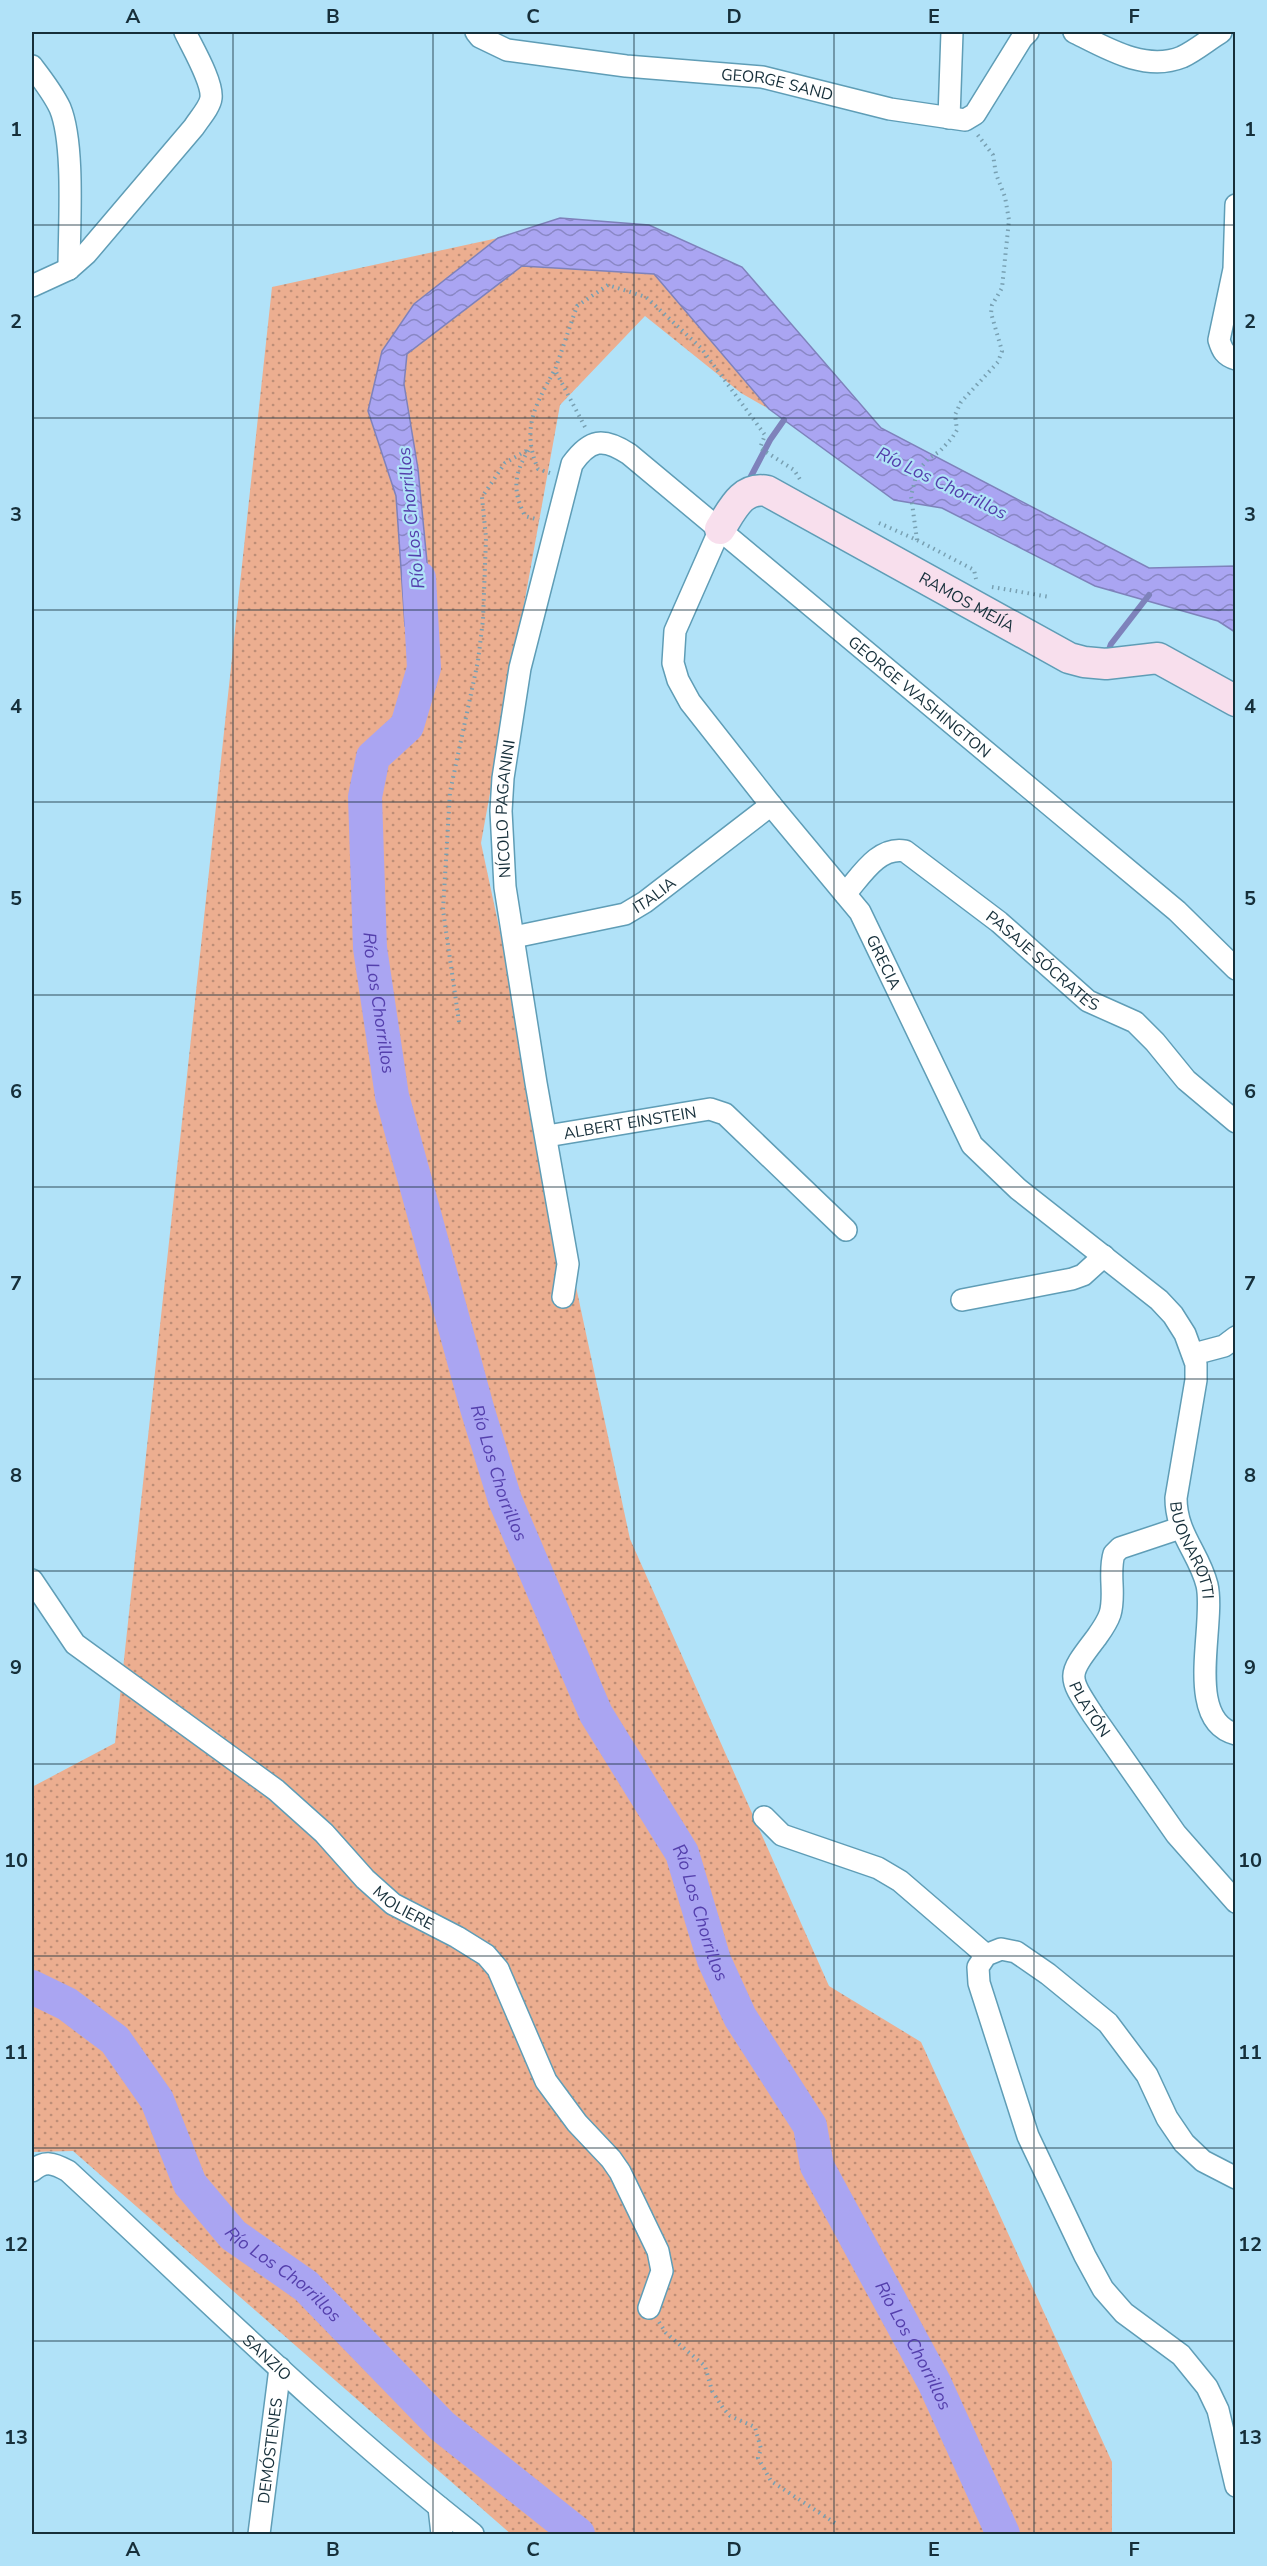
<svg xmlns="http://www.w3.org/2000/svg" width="1267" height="2566" font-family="'Nunito Sans',sans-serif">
	<defs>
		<pattern id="grass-dots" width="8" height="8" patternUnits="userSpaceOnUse" patternTransform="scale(1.5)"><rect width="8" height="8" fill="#ecae90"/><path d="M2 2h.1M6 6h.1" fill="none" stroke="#be8e77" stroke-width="1.8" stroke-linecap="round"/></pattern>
		<pattern id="water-waves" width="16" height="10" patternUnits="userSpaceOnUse" patternTransform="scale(1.5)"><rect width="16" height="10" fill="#aaa5f2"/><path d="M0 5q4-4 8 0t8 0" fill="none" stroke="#8987c5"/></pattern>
	</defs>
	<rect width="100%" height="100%" fill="#b1e2f8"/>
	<path fill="url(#grass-dots)" d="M 498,238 L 522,266 L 654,274 L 769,409 L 741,393 L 645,316 L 560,405 L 481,843 L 630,1539 L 829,1986 L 921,2042 L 1112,2462 L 1112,2534 L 511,2534 L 73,2151 L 32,2152 L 32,1787 L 115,1743 L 272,287 Z"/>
	<path fill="url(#water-waves)" stroke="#7e82bb" stroke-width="1.5" d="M 560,218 L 649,225 L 742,267 L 881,428 L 1149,568 L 1235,566 L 1235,632 L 1218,621 L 1095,586 L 942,508 L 894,500 L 769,409 L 654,274 L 522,266 L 407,354 L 404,384 L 418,469 L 433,624 L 405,626 L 396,496 L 368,411 L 382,351 L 414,304 L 498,238 Z"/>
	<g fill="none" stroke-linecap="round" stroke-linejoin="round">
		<path stroke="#7e82bb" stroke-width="6" d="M 748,482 L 770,440 L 784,420
			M 1107,655 L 1111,644 L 1149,595"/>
		<g stroke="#aaa5f2" stroke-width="34">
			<path id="s1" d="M 419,578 L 424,668 L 407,726 L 373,757 L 365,797 L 370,948 L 392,1096 L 477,1408 L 505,1500 L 596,1714 L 682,1853 L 714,1960 L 740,2017 L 810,2126 L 817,2166 L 934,2382 L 1003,2534"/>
			<path id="s2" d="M 32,1987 L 67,2004 L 115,2040 L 157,2100 L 190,2184 L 233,2235 L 306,2286 L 442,2426 L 578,2534"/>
		</g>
		<defs>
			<g id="street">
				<path id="s3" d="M 476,32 L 480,37 L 507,50 L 626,66 L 762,77 L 890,109 L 965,120 L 975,114 L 1022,38 L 1028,32"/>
				<path d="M 1074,32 C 1106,48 1145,72 1182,57 C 1195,51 1208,40 1221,32"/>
				<path d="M 32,66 C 42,79 53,93 60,108 C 75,144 69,228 69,269"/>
				<path d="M 949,118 L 952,32"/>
				<path d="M 1236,205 L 1234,269 L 1219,340 C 1222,350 1225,356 1236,359"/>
				<path d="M 32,286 L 69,269 L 86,254 L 194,127 C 199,119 210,107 211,98 C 213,82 192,47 185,32"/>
				<path id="s4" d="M 720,529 L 675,631 L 673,663 L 678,680 L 690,702 L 771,805 L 860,912 L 972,1145 L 1018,1189 L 1159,1300 L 1173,1315 L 1185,1334 L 1196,1364 L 1196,1380 L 1176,1498 C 1176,1534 1199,1553 1207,1585 C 1216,1624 1183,1721 1236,1734"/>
				<path id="s5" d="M 845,894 C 861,876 878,846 905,851 L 999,922 L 1088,1001 L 1135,1022 L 1155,1042 L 1186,1080 L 1236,1122"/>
				<path id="s6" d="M 514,937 L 625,914 L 645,902 L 771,805"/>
				<path id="s7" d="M 547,1136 L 710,1109 L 725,1114 L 846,1230"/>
				<path id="s8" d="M 563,1297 L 568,1264 L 536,1083 L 505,887 L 501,811 L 503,778 L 520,668 L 572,464 C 590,439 603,437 629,454 L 1177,911 L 1236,969"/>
				<path d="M 962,1300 L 1072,1279 L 1083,1275 L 1104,1256"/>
				<path d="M 1194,1354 L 1224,1346 L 1236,1337"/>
				<path id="s9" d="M 1180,1528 L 1120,1548 L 1114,1554 C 1108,1573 1116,1595 1110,1614 C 1107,1623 1101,1631 1096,1638 C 1067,1676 1067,1675 1093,1715 L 1176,1834 L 1236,1902"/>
				<path id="s10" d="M 32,1580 L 75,1644 L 276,1790 L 324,1833 L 365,1879 L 393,1904 L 457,1937 L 486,1955 L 498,1969 L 546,2081 L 577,2123 L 611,2159 L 620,2172 L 658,2251 L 662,2271 L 649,2308"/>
				<path d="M 764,1817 L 782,1835 L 878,1868 L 900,1881 L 986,1955"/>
				<path id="s11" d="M 32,2171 C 45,2160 53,2163 68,2171 C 201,2294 331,2423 473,2534"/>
				<path d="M 1236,2178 L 1203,2161 L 1184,2143 L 1167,2118 L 1147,2075 L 1108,2023 L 1048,1974 L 1016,1952 L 1001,1949 L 986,1955 L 978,1967 L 979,1983 L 1028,2136 L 1085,2256 L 1103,2289 L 1124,2313 L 1181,2355 L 1207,2387 L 1218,2410 L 1236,2486"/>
				<path d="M 439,2507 L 442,2534"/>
				<path id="s12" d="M 259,2534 L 280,2368"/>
			</g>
			<g id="secondary">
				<path id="s13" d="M 720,529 C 732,510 742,486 767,491 L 1069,658 L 1084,662 L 1106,664 L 1158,658 L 1236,701"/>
			</g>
		</defs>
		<use href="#street" stroke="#5f9db6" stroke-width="24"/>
		<use href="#secondary" stroke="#5f9db6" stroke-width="33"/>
		<path stroke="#78a0b2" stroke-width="4" stroke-dasharray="1.5 4.5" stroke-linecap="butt" d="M 585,427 L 555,370 L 577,306 L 608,285 L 646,297 L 701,348 L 765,435 L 760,448 L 794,470 L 801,481
			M 550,473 L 538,469 C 521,429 535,406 554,371
			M 879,523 L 917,540 L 974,570 L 976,579
			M 917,540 L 911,496 L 917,472 L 928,459 L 940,451 L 952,438 L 957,430 L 955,415 L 961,402 L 998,362 L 1002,351 L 991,313 L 992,305 L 1002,288 L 1009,220 L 1005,197 L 996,174 L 993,155 L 977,134
			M 992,587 L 1050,597
			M 459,1022 L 443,910 L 450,792 L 478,661 L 483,620 L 486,538 L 482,497 L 505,463 L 529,449 C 514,474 512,490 525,516 L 539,520
			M 659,2322 L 666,2333 L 705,2366 L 712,2391 L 723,2408 L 730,2416 L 755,2427 L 761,2449 L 758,2458 L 771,2481 L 835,2523"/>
		<use href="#street" stroke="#fff" stroke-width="21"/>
		<use href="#secondary" stroke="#f8dfed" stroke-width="30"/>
	</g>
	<path fill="none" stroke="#162f3a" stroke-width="1.5" stroke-opacity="0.55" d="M 233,32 L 233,2534M 433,32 L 433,2534M 634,32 L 634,2534M 834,32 L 834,2534M 1034,32 L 1034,2534M 32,225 L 1236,225M 32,418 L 1236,418M 32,610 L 1236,610M 32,802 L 1236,802M 32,995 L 1236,995M 32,1187 L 1236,1187M 32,1379 L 1236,1379M 32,1571 L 1236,1571M 32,1764 L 1236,1764M 32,1956 L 1236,1956M 32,2148 L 1236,2148M 32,2341 L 1236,2341"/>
	<g text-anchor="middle" stroke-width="4.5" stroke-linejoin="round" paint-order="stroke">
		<g font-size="16" fill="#162f3a" stroke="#b1e2f8">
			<text dy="6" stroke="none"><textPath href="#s3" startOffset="309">GEORGE SAND</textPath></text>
			<text dy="6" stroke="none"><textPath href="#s13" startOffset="294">RAMOS MEJÍA</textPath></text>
			<text dy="6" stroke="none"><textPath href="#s8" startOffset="1293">GEORGE WASHINGTON</textPath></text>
			<text dy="6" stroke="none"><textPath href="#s8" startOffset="494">NÍCOLO PAGANINI</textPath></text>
			<text dy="6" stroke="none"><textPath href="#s6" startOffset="148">ITALIA</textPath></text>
			<text dy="6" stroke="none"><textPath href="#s5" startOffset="254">PASAJE SÓCRATES</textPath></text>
			<text dy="6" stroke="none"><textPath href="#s4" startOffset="512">GRECIA</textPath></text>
			<text dy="6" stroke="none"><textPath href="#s7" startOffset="84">ALBERT EINSTEIN</textPath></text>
			<text dy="6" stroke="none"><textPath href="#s4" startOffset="1224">BUONAROTTI</textPath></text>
			<text dy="6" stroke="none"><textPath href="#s9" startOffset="242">PLATÓN</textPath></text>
			<text dy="6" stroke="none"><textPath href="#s10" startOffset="500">MOLIERE</textPath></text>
			<text dy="6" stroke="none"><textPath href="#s11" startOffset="312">SANZIO</textPath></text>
			<text dy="6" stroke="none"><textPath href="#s12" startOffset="84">DEMÓSTENES</textPath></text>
		</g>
		<g font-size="18" font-style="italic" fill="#543fac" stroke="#b1e2f8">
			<text transform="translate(942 483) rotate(26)" y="6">Río Los Chorrillos</text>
			<text transform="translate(411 518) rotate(-96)" y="6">Río Los Chorrillos</text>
			<text dy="6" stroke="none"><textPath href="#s1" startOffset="444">Río Los Chorrillos</textPath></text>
			<text dy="6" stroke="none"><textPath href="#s1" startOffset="930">Río Los Chorrillos</textPath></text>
			<text dy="6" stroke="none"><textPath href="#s1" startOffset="1416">Río Los Chorrillos</textPath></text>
			<text dy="6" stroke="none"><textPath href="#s2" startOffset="393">Río Los Chorrillos</textPath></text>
			<text dy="6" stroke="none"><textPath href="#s1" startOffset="1902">Río Los Chorrillos</textPath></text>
		</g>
	</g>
	<rect width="1267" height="2566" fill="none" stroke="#b1e2f8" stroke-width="66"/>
	<rect x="33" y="33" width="1201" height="2500" fill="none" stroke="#162f3a" stroke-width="2"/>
	<g font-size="20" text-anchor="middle" font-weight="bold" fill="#162f3a">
		<text x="133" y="23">A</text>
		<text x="333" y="23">B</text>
		<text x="533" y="23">C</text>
		<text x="734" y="23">D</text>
		<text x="934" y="23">E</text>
		<text x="1134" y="23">F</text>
		<text x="16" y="136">1</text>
		<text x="1250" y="136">1</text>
		<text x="16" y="328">2</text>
		<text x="1250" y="328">2</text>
		<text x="16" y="521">3</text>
		<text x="1250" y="521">3</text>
		<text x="16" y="713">4</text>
		<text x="1250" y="713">4</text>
		<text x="16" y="905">5</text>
		<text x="1250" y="905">5</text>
		<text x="16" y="1098">6</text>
		<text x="1250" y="1098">6</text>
		<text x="16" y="1290">7</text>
		<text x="1250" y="1290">7</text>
		<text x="16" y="1482">8</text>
		<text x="1250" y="1482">8</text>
		<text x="16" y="1674">9</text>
		<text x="1250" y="1674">9</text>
		<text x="16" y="1867">10</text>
		<text x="1250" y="1867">10</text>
		<text x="16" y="2059">11</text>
		<text x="1250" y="2059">11</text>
		<text x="16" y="2251">12</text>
		<text x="1250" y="2251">12</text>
		<text x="16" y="2444">13</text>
		<text x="1250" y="2444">13</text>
		<text x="133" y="2556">A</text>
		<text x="333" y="2556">B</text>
		<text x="533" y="2556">C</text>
		<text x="734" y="2556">D</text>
		<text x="934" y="2556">E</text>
		<text x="1134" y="2556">F</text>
	</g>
</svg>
